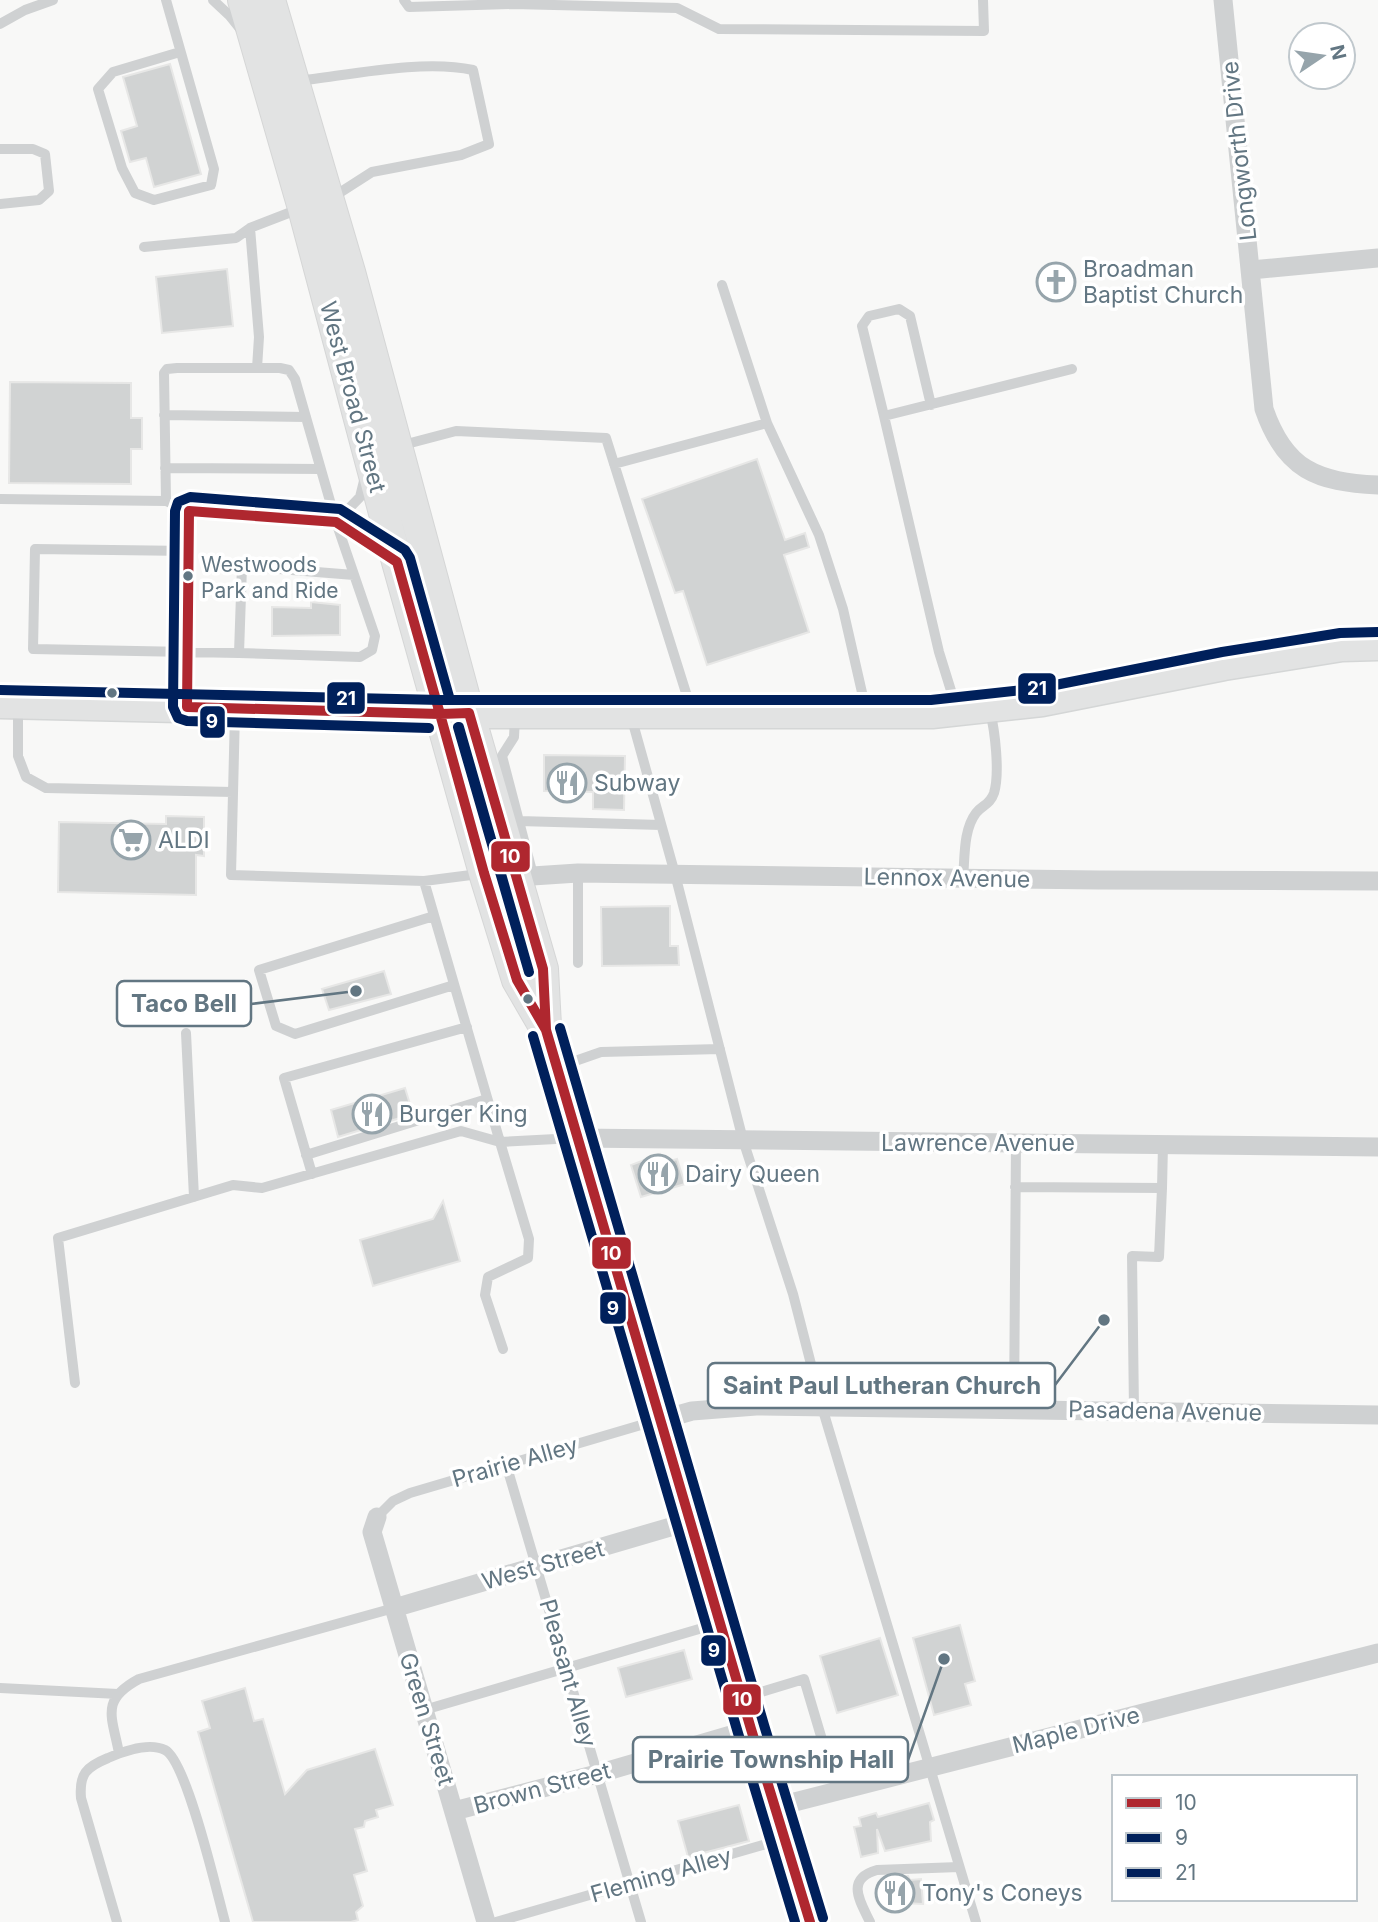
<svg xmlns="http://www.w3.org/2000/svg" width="1378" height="1922" font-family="Inter,sans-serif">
	<rect width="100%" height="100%" fill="#f8f8f7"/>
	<path fill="#d1d3d3" stroke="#e7e7e6" stroke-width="2" d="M 170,64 L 201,174 L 154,187 L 146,158 L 130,162 L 121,131 L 137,126 L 123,77 Z
		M 227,269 L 233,326 L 162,333 L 156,277 Z
		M 10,382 L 131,383 L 131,418 L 142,418 L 142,449 L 131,449 L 131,484 L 9,483 Z
		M 757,459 L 785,540 L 805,533 L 809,547 L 784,555 L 809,632 L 707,665 L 683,591 L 675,593 L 642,499 Z
		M 311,602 L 340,605 L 340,635 L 272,636 L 272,607 L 311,608 Z
		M 544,755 L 625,756 L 624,810 L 593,809 L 593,792 L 544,791 Z
		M 166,816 L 204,817 L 204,856 L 196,855 L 196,895 L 58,892 L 59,822 L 166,824 Z
		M 670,906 L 670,946 L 678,946 L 679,965 L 602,966 L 601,907 Z
		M 384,971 L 391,994 L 329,1010 L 322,989 Z
		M 405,1088 L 413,1114 L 338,1137 L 331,1110 Z
		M 660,1154 L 663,1163 L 677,1159 L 685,1184 L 641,1197 L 631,1165 Z
		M 443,1201 L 460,1261 L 373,1286 L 360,1240 L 433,1219 Z
		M 960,1625 L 975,1681 L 965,1684 L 971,1705 L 934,1715 L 913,1638 Z
		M 880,1638 L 898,1695 L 837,1713 L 820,1656 Z
		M 684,1650 L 692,1679 L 626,1697 L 618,1668 Z
		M 245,1688 L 254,1721 L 263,1719 L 285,1794 L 307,1770 L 375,1749 L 393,1805 L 376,1810 L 378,1817 L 365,1821 L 364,1827 L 355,1829 L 367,1871 L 354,1875 L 363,1906 L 356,1912 L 358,1920 L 351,1922 L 253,1922 L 198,1732 L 210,1728 L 202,1701 Z
		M 929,1803 L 934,1820 L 930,1822 L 931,1841 L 885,1851 L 877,1829 L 878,1853 L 861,1857 L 854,1827 L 861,1826 L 859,1818 L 876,1813 L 878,1817 Z
		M 739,1805 L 749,1841 L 688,1857 L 678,1821 Z
		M 908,1876 L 910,1880 L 921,1879 L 923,1904 L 902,1903 L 893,1877 Z"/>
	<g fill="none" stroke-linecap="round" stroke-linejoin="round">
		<defs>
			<path id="secondary" d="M 0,704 L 440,714 L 932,714 L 1042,702 L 1224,666 L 1342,647 L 1378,646"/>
			<path id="primary" d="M 243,0 L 303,208 L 397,562 L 484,873 L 517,980 L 546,1030 L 751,1729 L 810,1922
				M 270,0 L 350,272 L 469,713 L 543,969 L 546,1026"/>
		</defs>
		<use href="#secondary" stroke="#d4d6d6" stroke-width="31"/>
		<use href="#primary" stroke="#d5d6d6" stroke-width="32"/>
		<path stroke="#cfd1d2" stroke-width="10" d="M 166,0 L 214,169 L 211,185 L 154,200 L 135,193 L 122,168 L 98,89 L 113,72 L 180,52
			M 213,0 L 229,15 L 241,30
			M 404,0 L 409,7 L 513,4 L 677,8 L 719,29 L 984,31 L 983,0
			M 0,24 L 25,10 L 53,0
			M 298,81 C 350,75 423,59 473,70 L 489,144 L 461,155 L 372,172 L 333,197
			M 0,149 L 33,149 L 45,154 L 49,191 L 39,200 L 0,204
			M 250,228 L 259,337 L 257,368
			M 144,247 L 236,238 L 250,228 L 299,209
			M 722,285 L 767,423 L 819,535 L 843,609 L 866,710
			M 164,415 L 306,417
			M 884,416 L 862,326 L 869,316 L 899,309 L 910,316 L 931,405
			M 399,446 L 456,431 L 606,438 L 692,712
			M 614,464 L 767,423
			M 165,468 L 320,469
			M 0,499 L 166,501 L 189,511 L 336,522 L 387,556
			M 166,501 L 164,373 L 167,369 L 177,368 L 280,368 L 289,370 L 295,379 L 336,522 L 375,636 L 372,650 L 360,657 L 239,653 L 242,566 L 354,575
			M 336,522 L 360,497 L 365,477
			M 189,551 L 35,549 L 33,649 L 239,653
			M 18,705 L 18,756 L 26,777 L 46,788 L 233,792
			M 187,707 L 189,511
			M 957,710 L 939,652 L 884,416 L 1072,369
			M 235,712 L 231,875 L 424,881 L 479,874
			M 631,716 L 675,874 L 743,1140 L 793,1294 L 822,1407 L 976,1922
			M 515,718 L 514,737 L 502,756 L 533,875
			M 519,821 L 661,825
			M 578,873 L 578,963
			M 963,878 C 965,858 963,830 976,813 C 982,805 990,805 994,793 C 1000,773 995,731 990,711
			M 424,881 L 500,1142 L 575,1138
			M 434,916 L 259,970 L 276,1026 L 295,1034 L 454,985
			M 186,1033 L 194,1197
			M 558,1067 L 601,1052 L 720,1049
			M 306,1155 L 487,1099
			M 312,1174 L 284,1078 L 467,1027
			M 1015,1187 L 1162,1188 L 1163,1145
			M 75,1383 L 58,1238 L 233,1185 L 262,1188 L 461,1131 L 500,1142 L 529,1239 L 528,1258 L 488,1277 L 485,1295 L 503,1349
			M 1014,1409 L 1016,1143
			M 1134,1410 L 1132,1256 L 1159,1257 L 1162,1188
			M 506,1464 L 641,1922
			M 377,1517 L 393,1501 L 410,1493 L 658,1420
			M 0,1688 L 118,1694
			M 745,1697 L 804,1679 L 837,1790
			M 424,1710 L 716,1624
			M 119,1753 C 112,1716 100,1700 139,1679 L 394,1608
			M 117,1922 L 81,1798 C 79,1774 86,1767 108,1758 C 124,1751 149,1742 165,1750 C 187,1761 217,1893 225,1922
			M 496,1922 L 780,1840
			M 870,1922 C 860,1901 845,1879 877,1870 L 959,1867"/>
		<path stroke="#cfd1d2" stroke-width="19" d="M 1223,0 L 1264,409 C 1285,470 1317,482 1378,485
			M 1251,270 L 1378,258
			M 517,877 L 578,873 L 1099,880 L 1378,881
			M 577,1138 L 1378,1147
			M 660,1420 L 692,1411 L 756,1406 L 1378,1415
			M 377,1517 L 372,1532 L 486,1922
			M 394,1608 L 691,1521
			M 775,1807 L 1378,1653
			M 454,1811 L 597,1774 L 751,1729"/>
		<use href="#secondary" stroke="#e2e3e3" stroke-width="28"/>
		<use href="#primary" stroke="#e2e3e3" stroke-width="30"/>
		<defs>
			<path id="bus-1" d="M 189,511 L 336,522 L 397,562 L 440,714 L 187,707 Z
				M 440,714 L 469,713 L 543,969 L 546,1030
				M 440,714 L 484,873 L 517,980 L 546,1030
				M 546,1030 L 751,1729 L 810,1922"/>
			<path id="bus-2" d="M 458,727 L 459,727 L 529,972 Z
				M 429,728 L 187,721 L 178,718 L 173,707 L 175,511 L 178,502 L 190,497 L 340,509 L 405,550 L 410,558 L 450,700
				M 560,1028 L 764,1725 L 823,1918
				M 533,1036 L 738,1733 L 795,1922"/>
			<path id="bus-3" d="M 0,690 L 440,700 L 931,700 L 1040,688 L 1222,652 L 1340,633 L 1378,632"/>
		</defs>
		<use href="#bus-1" stroke="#fff" stroke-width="16"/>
		<use href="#bus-2" stroke="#fff" stroke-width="16"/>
		<use href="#bus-3" stroke="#fff" stroke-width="16"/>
		<use href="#bus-1" stroke="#af272f" stroke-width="10"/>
		<use href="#bus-2" stroke="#00205b" stroke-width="10"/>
		<use href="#bus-3" stroke="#00205b" stroke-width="10"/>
	</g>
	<defs>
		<symbol id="church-ring" viewBox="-11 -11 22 22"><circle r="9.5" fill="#fff" stroke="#96a4ab" stroke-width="1.5"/><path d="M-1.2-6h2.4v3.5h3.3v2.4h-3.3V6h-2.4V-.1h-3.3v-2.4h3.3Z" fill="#96a4ab"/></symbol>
		<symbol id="restaurant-ring" viewBox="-11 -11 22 22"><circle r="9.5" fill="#fff" stroke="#96a4ab" stroke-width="1.5"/><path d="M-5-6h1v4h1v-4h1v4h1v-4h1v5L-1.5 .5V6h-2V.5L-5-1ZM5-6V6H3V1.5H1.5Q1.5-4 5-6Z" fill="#96a4ab"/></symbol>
		<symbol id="supermarket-ring" viewBox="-11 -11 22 22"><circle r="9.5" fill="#fff" stroke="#96a4ab" stroke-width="1.5"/><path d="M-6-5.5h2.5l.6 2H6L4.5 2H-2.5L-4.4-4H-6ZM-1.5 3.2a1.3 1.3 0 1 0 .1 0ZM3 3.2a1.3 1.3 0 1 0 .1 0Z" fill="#96a4ab"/></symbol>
	</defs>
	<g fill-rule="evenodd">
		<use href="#church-ring" x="1034" y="260" width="44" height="44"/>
		<use href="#restaurant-ring" x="545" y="761" width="44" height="44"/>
		<use href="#supermarket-ring" x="109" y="818" width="44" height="44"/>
		<use href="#restaurant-ring" x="350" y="1092" width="44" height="44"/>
		<use href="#restaurant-ring" x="636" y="1152" width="44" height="44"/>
		<use href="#restaurant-ring" x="873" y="1871" width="44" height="44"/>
	</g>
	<g fill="#627682" stroke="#fff" stroke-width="2.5">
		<circle cx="188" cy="576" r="6"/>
		<circle cx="112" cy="693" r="6"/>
		<circle cx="528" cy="999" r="6"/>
	</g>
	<g text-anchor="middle" stroke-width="7" stroke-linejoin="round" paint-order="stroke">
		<g font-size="21" fill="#627682" stroke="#fff" text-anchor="start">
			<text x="201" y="572">Westwoods<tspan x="201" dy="26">Park and Ride</tspan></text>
		</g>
		<g font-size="23" fill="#627682" stroke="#fff">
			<text transform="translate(1239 151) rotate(-96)" y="8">Longworth Drive</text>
			<text transform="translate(353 397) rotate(75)" y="8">West Broad Street</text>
			<text transform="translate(947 878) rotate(1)" y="8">Lennox Avenue</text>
			<text x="978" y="1151">Lawrence Avenue</text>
			<text transform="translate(1165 1411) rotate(1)" y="8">Pasadena Avenue</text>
			<text transform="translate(515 1462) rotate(-16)" y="8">Prairie Alley</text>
			<text transform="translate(543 1565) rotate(-16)" y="8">West Street</text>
			<text transform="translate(568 1673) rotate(74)" y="8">Pleasant Alley</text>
			<text transform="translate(427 1719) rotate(73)" y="8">Green Street</text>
			<text transform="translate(1076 1730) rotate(-14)" y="8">Maple Drive</text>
			<text transform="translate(542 1788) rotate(-15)" y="8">Brown Street</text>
			<text transform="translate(661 1875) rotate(-16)" y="8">Fleming Alley</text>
		</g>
		<g font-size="23" fill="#627682" stroke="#fff" text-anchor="start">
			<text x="1083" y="277">Broadman<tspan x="1083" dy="26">Baptist Church</tspan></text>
			<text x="594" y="791">Subway</text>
			<text x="158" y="848">ALDI</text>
			<text x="399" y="1122">Burger King</text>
			<text x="685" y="1182">Dairy Queen</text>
			<text x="922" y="1901">Tony's Coneys</text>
		</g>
	</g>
	<path fill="none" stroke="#627682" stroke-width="2.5" d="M356 991L251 1004M1104 1320L1055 1385M944 1659L908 1760"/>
	<g fill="#627682" stroke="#fff" stroke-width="2.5">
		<circle cx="356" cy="991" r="7"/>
		<circle cx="1104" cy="1320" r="7"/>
		<circle cx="944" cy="1659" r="7"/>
	</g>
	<g fill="#fff" stroke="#627682" stroke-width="2.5">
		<rect x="117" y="981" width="134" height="45" rx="7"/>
		<rect x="708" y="1363" width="347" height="45" rx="7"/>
		<rect x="633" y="1737" width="275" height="45" rx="7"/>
	</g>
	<g font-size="24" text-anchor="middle" font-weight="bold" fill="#627682">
		<text x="184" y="1012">Taco Bell</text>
		<text x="882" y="1394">Saint Paul Lutheran Church</text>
		<text x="771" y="1768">Prairie Township Hall</text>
	</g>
	<g stroke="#fff" stroke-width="2.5">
		<rect x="1017" y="672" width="40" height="33" rx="7" fill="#00205b"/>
		<rect x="326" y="681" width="40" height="34" rx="7" fill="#00205b"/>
		<rect x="199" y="705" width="27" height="34" rx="7" fill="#00205b"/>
		<rect x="490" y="840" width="41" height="33" rx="7" fill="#af272f"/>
		<rect x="591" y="1236" width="41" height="34" rx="7" fill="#af272f"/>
		<rect x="599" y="1291" width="28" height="34" rx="7" fill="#00205b"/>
		<rect x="700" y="1634" width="27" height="33" rx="7" fill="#00205b"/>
		<rect x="722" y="1683" width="40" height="33" rx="7" fill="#af272f"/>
	</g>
	<g font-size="19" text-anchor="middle" font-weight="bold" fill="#fff">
		<text x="1037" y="695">21</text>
		<text x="346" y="705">21</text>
		<text x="212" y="728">9</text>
		<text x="510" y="863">10</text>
		<text x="611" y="1260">10</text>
		<text x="613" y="1315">9</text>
		<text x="714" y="1657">9</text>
		<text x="742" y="1706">10</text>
	</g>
	<rect x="1112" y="1775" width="245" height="126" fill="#ffffff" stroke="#c0c8cd" stroke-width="2"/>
	<rect x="1126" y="1798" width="35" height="10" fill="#af272f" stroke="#c0c8cd" stroke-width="2"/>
	<text x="1175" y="1810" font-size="21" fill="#627682">10</text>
	<rect x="1126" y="1833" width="35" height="10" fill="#00205b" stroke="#c0c8cd" stroke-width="2"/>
	<text x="1175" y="1845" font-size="21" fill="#627682">9</text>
	<rect x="1126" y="1868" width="35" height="10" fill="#00205b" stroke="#c0c8cd" stroke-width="2"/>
	<text x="1175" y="1880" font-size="21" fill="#627682">21</text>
	<g transform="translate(1322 56) rotate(77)"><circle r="33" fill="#ffffff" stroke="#c0c8cd" stroke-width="2"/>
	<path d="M0-5L12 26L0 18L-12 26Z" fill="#96a4ab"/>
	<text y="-10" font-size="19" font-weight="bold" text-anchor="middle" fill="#627682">N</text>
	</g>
</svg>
